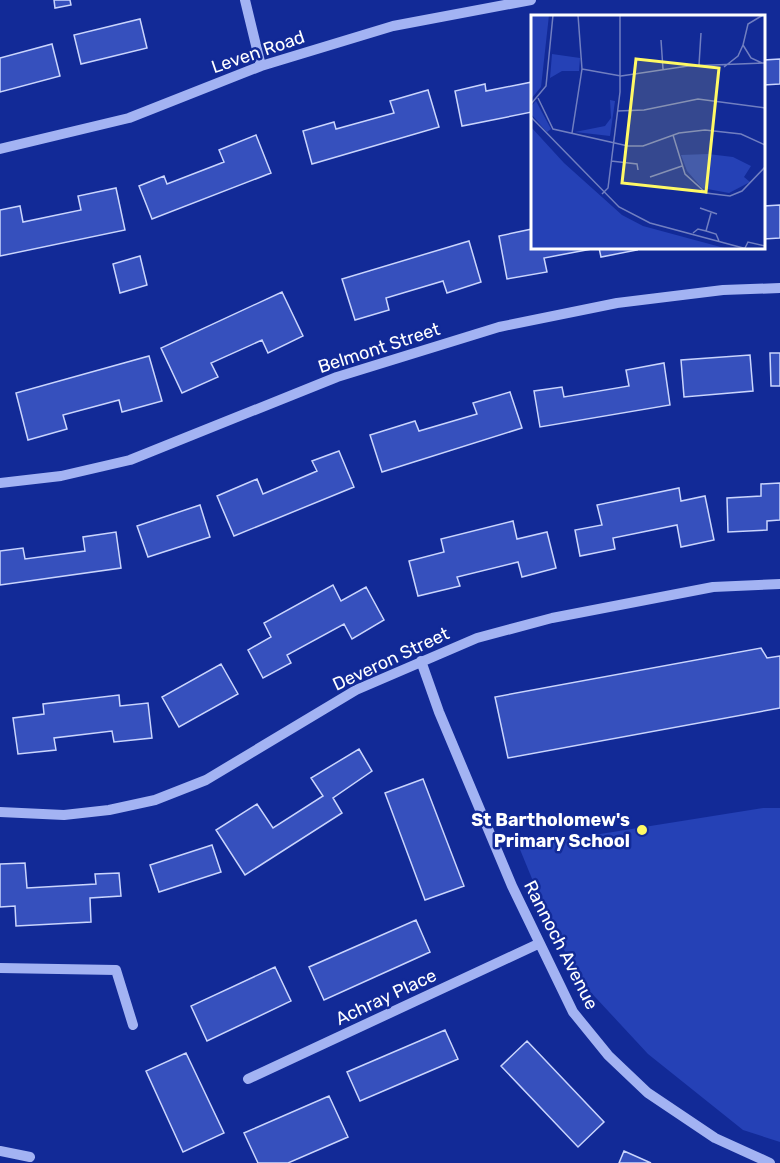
<svg xmlns="http://www.w3.org/2000/svg" width="780" height="1163" font-family="Rubik,sans-serif">
	<rect width="100%" height="100%" fill="#122a97"/>
	<path fill="#2541b6" d="M 763,808 L 780,808 L 780,1142 L 743,1130 L 648,1054 L 584,985 L 553,930 L 519,847 Z"/>
	<path fill="#3650bd" stroke="#cad5fd" stroke-width="1.5" d="M 54,0 L 70,0 L 71,5 L 55,8 Z
		M 140,19 L 147,48 L 81,64 L 74,35 Z
		M 52,44 L 60,76 L 0,92 L 0,58 Z
		M 780,59 L 780,84 L 764,85 L 764,60 Z
		M 532,82 L 532,112 L 462,126 L 455,91 L 485,84 L 486,91 Z
		M 428,90 L 439,127 L 312,164 L 303,131 L 334,122 L 336,129 L 394,113 L 390,101 Z
		M 256,135 L 271,173 L 152,219 L 139,186 L 164,176 L 167,184 L 224,162 L 219,150 Z
		M 116,188 L 125,230 L 0,256 L 0,210 L 20,206 L 23,222 L 81,210 L 78,196 Z
		M 780,205 L 780,238 L 764,239 L 764,206 Z
		M 532,229 L 532,248 L 597,248 L 544,258 L 547,272 L 507,279 L 499,236 Z
		M 469,241 L 481,282 L 447,293 L 443,281 L 386,298 L 389,310 L 355,320 L 342,279 Z
		M 599,248 L 636,248 L 637,250 L 601,257 Z
		M 140,256 L 147,285 L 120,293 L 113,264 Z
		M 282,292 L 303,336 L 268,353 L 262,340 L 211,363 L 218,377 L 182,393 L 161,348 Z
		M 770,353 L 780,353 L 780,386 L 771,386 Z
		M 750,355 L 753,391 L 684,397 L 681,360 Z
		M 149,356 L 162,401 L 122,412 L 119,400 L 63,415 L 67,429 L 28,440 L 16,393 Z
		M 664,363 L 670,405 L 540,427 L 534,391 L 562,387 L 564,397 L 629,386 L 626,370 Z
		M 510,392 L 522,428 L 382,472 L 370,435 L 415,421 L 419,431 L 477,414 L 473,403 Z
		M 339,451 L 354,487 L 234,536 L 217,496 L 257,479 L 263,494 L 317,471 L 312,461 Z
		M 780,483 L 780,520 L 767,521 L 767,530 L 728,532 L 727,498 L 761,496 L 761,484 Z
		M 679,488 L 681,501 L 705,496 L 714,540 L 681,547 L 677,525 L 613,538 L 615,549 L 580,556 L 575,530 L 602,525 L 597,505 Z
		M 200,505 L 210,537 L 148,557 L 137,526 Z
		M 513,521 L 517,539 L 547,532 L 556,568 L 522,577 L 518,562 L 457,577 L 460,586 L 418,596 L 409,561 L 444,552 L 441,539 Z
		M 116,532 L 121,568 L 0,585 L 0,551 L 23,548 L 25,559 L 85,551 L 83,537 Z
		M 333,585 L 341,601 L 366,587 L 384,620 L 352,639 L 344,624 L 287,655 L 291,663 L 263,678 L 248,650 L 271,637 L 264,623 Z
		M 761,648 L 767,658 L 780,656 L 780,708 L 508,758 L 495,697 Z
		M 221,664 L 238,694 L 179,727 L 162,697 Z
		M 119,695 L 120,706 L 148,703 L 152,738 L 114,742 L 112,731 L 54,738 L 56,750 L 18,754 L 13,718 L 44,714 L 43,704 Z
		M 359,749 L 372,771 L 333,798 L 342,813 L 245,875 L 216,830 L 257,804 L 273,828 L 323,796 L 311,778 Z
		M 423,779 L 464,886 L 425,900 L 385,793 Z
		M 212,845 L 221,872 L 159,892 L 150,865 Z
		M 25,863 L 27,888 L 96,884 L 95,874 L 119,873 L 121,896 L 90,898 L 91,922 L 16,926 L 15,906 L 0,907 L 0,864 Z
		M 416,920 L 430,952 L 324,1000 L 309,967 Z
		M 275,967 L 291,1001 L 207,1041 L 191,1006 Z
		M 445,1030 L 458,1059 L 360,1101 L 347,1072 Z
		M 527,1041 L 604,1122 L 578,1147 L 501,1066 Z
		M 186,1053 L 224,1133 L 183,1152 L 146,1071 Z
		M 329,1096 L 348,1137 L 288,1163 L 258,1163 L 244,1133 Z
		M 624,1151 L 651,1163 L 619,1163 Z"/>
	<g fill="none" stroke-linecap="round" stroke-linejoin="round">
		<path stroke="#a3b3f3" stroke-width="10" d="M 245,0 L 261,66
			M 0,149 L 129,118 L 261,66 L 393,26 L 531,0
			M 0,483 L 61,476 L 130,460 L 337,377 L 499,327 L 617,303 L 723,290 L 780,288
			M 421,661 L 439,712 L 512,886 L 573,1012 L 608,1055 L 648,1093 L 715,1138 L 770,1163
			M 0,812 L 64,815 L 109,810 L 155,800 L 206,780 L 356,690 L 477,638 L 552,618 L 713,587 L 780,584
			M 0,968 L 116,970 L 133,1025
			M 248,1079 L 538,944
			M 0,1151 L 30,1157"/>
	</g>
	<circle fill="#fff965" stroke="#122a97" stroke-width="2" cx="642" cy="830" r="6"/>
	<g text-anchor="middle" stroke-width="5" stroke-linejoin="round" paint-order="stroke">
		<g font-size="18" fill="#fff" stroke="#122a97">
			<text transform="translate(258 52) rotate(-19)" y="6">Leven Road</text>
			<text transform="translate(379 348) rotate(-18)" y="6">Belmont Street</text>
			<text transform="translate(391 659) rotate(-25)" y="6">Deveron Street</text>
			<text transform="translate(561 945) rotate(63)" y="6">Rannoch Avenue</text>
			<text transform="translate(386 997) rotate(-25)" y="6">Achray Place</text>
		</g>
		<g font-size="18" font-weight="bold" fill="#fff" stroke="#122a97" text-anchor="end">
			<text x="630" y="826">St Bartholomew's<tspan x="630" dy="21">Primary School</tspan></text>
		</g>
	</g>
	<g transform="translate(531 15)">
		<rect width="234" height="234" fill="#122a97"/>
		<path d="M 0,0 L 18,0 L 10,72 L 0,84 ZM 21,39 L 49,43 L 48,56 L 31,56 L 19,63 ZM 79,85 L 84,86 L 79,121 L 44,117 L 74,111 L 80,103 ZM 5,86 L 20,114 L 16,117 L 0,99 L 0,91 ZM 0,112 L 33,148 L 91,200 L 112,211 L 197,234 L 0,234 ZM 177,139 L 202,142 L 220,151 L 213,162 L 219,167 L 198,178 L 171,173 L 156,156 L 150,140 Z" fill="#2541b6"/>
		<path fill="none" stroke="#717fc1" stroke-width="1.5" d="M 130,25 L 132,54M 231,48 L 220,43 L 212,30 L 217,9 L 232,0M 168,50 L 170,18M 193,52 L 207,41 L 212,30M 51,54 L 90,61 L 157,51 L 234,48M 7,83 L 22,114 L 97,131 L 112,131 L 148,118 L 174,115 L 210,119 L 234,130M 0,89 L 15,71 L 22,0M 86,96 L 113,95 L 167,84 L 234,93M 0,102 L 88,192 L 119,208 L 216,234M 41,118 L 51,54 L 47,0M 142,120 L 154,159 L 175,178 L 199,181 L 211,176 L 234,152M 80,146 L 106,149 L 107,155M 119,162 L 151,151M 71,179 L 77,173 L 89,77 L 89,0M 169,193 L 186,199M 175,216 L 180,198M 162,218 L 167,214 L 175,216 L 185,219 L 188,226M 214,233 L 217,227 L 234,231"/>
		<path fill="#fff965" fill-opacity="0.15" stroke="#fff965" stroke-width="3" d="M 105,44 L 188,53 L 175,177 L 91,168 Z"/>
		<rect width="234" height="234" fill="none" stroke="#fff" stroke-width="3"/>
	</g>
</svg>
